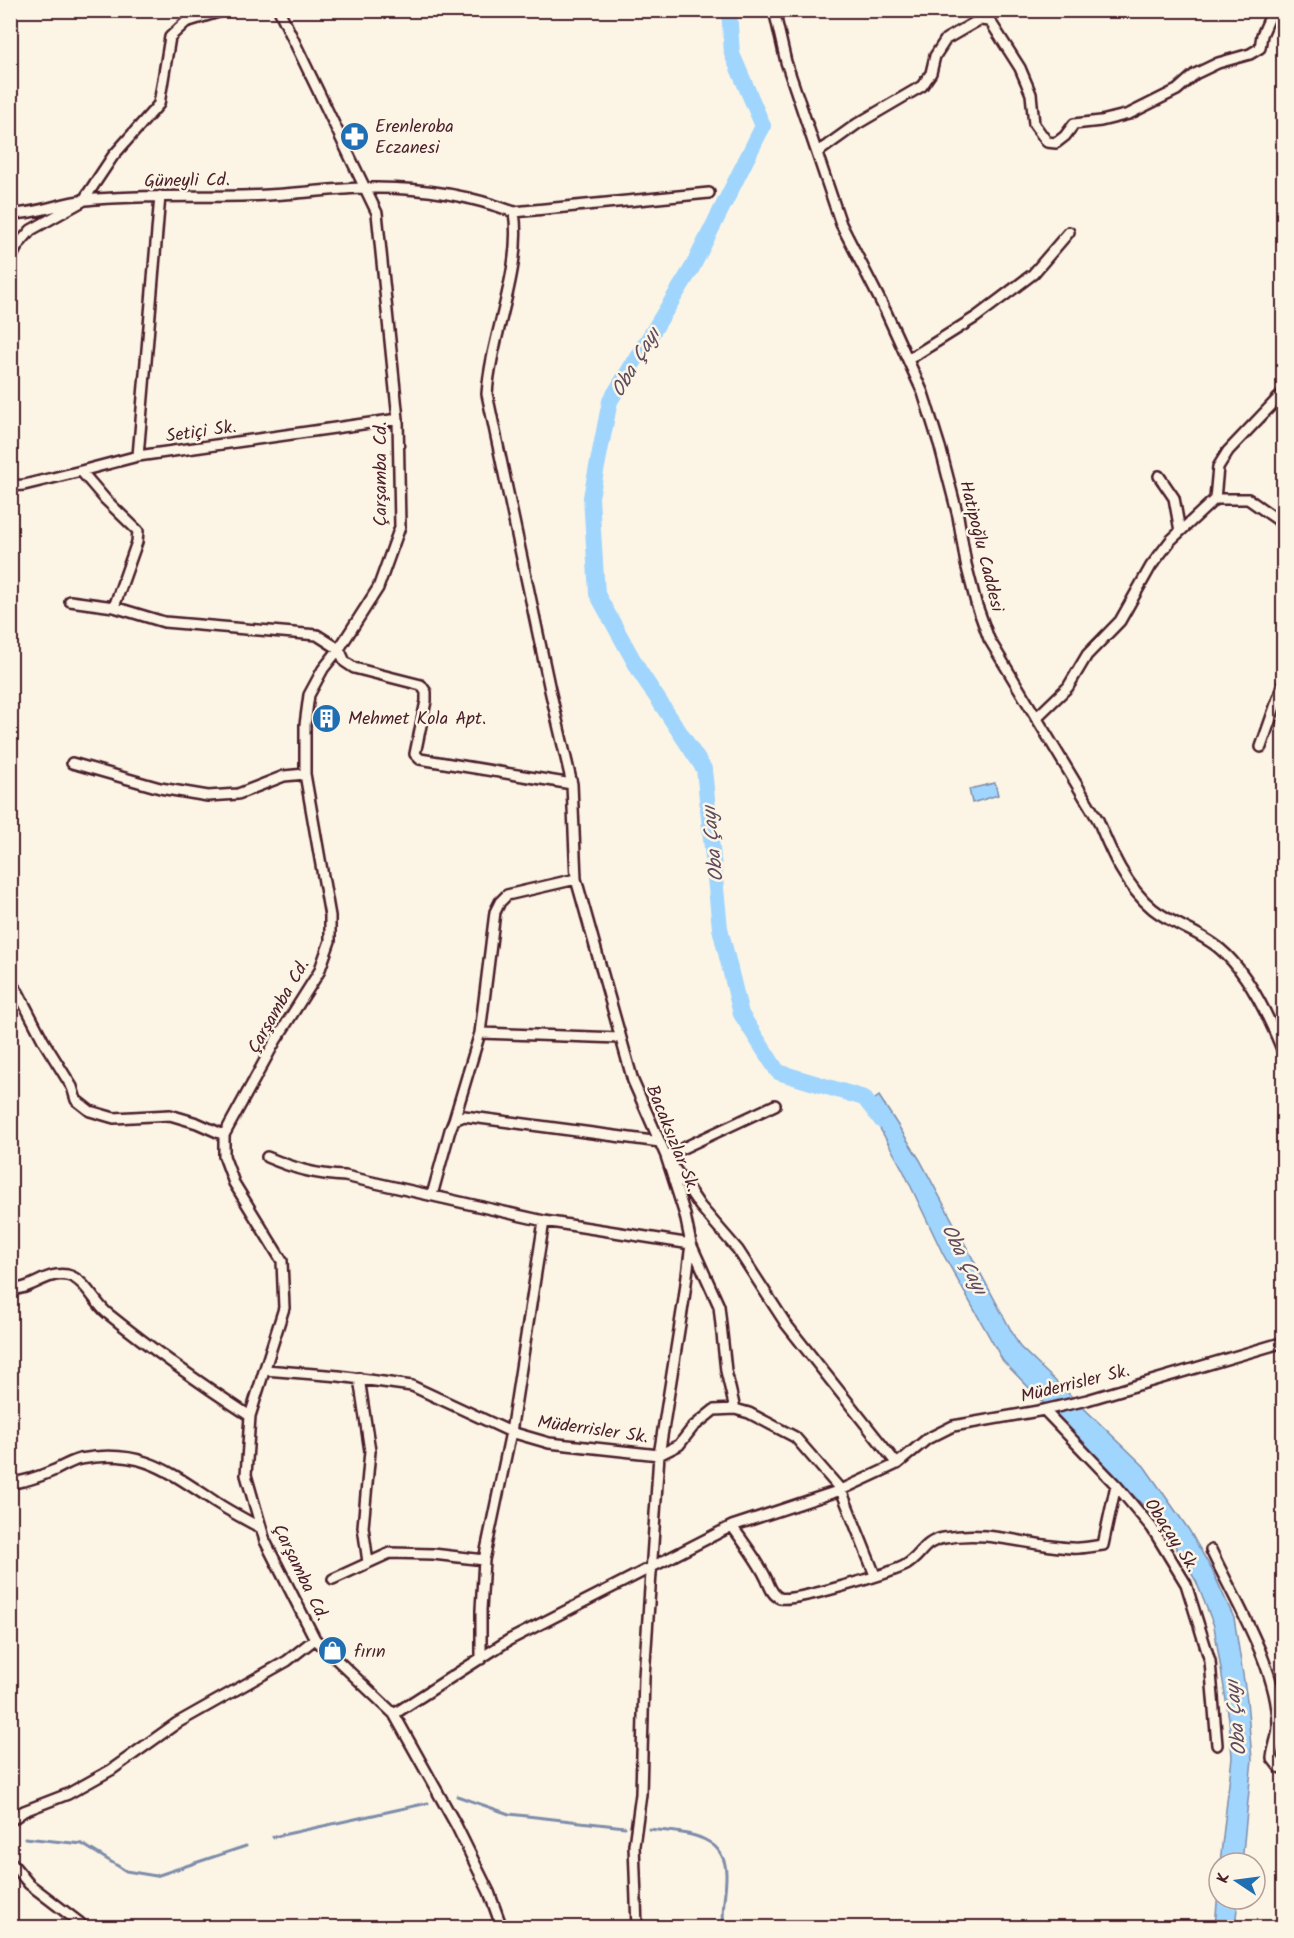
<svg xmlns="http://www.w3.org/2000/svg" width="1294" height="1938" font-family="Kalam,sans-serif">
	<rect width="100%" height="100%" fill="#fcf5e5"/>
	<filter id="ink" filterUnits="userSpaceOnUse"><feTurbulence type="fractalNoise" baseFrequency=".0167" numOctaves="2"/><feDisplacementMap in="SourceGraphic" scale="12" xChannelSelector="R" yChannelSelector="G"/><feConvolveMatrix kernelMatrix="1 2 1 2 8 2 1 2 1" color-interpolation-filters="sRGB"/></filter>
	<g filter="url(#ink)">
		<path fill="#a0d5fe" stroke="#7e8caa" stroke-width="1.5" d="M 995,783 L 998,795 L 972,803 L 969,789 Z
			M 879,1096 L 920,1160 L 1020,1347 L 1144,1466 L 1189,1530 L 1212,1570 L 1234,1618 L 1247,1700 L 1252,1759 L 1242,1863 L 1220,1863 L 1232,1757 L 1229,1719 L 1214,1626 L 1196,1581 L 1164,1527 L 1003,1361 L 943,1254 L 903,1170 L 867,1105 Z
			M 1219,1879 L 1219,1899 L 1238,1899 L 1235,1927 L 1215,1927 Z"/>
		<g fill="none" stroke-linecap="round" stroke-linejoin="round">
			<path stroke="#7e8caa" stroke-width="3" d="M 457,1796 L 509,1814 L 625,1827
				M 649,1829 C 680,1833 727,1832 726,1876 C 726,1893 721,1911 724,1928
				M 273,1837 L 428,1803
				M 25,1838 L 82,1844 L 126,1871 L 156,1876 L 246,1846"/>
			<path stroke="#a0d5fe" stroke-width="16" d="M 729,10 L 732,54 L 763,126 L 692,268 L 610,401 L 591,497 L 597,594 L 640,672 L 704,769 L 720,928 L 741,1014 L 778,1072 L 864,1098 L 882,1121"/>
			<defs>
				<path id="minor" d="M 279,10 L 377,213 L 398,419 L 400,527 L 378,588 L 339,649 L 323,669 L 309,695 L 305,725 L 305,774 L 330,916 L 330,941 L 319,972 L 276,1040 L 224,1135 L 224,1156 L 234,1183 L 282,1261 L 284,1308 L 250,1416 L 246,1475 L 265,1541 L 315,1639 L 394,1714 L 456,1825 L 489,1892 L 502,1928
					M 774,10 L 786,62 L 841,224 L 886,312 L 923,393 L 940,447 L 958,516 L 966,564 L 976,603 L 989,639 L 1098,820 C 1111,852 1126,887 1153,909 C 1173,925 1201,932 1220,949 C 1248,972 1271,1022 1284,1054
					M 818,152 L 857,124 L 922,86 L 931,73 L 935,56 L 946,39 L 979,20 L 990,21 L 1020,68 L 1031,94 L 1034,124 L 1047,142 L 1056,143 L 1065,136 L 1074,124 L 1101,121 L 1129,114 L 1177,90 L 1195,74 L 1218,63 L 1250,54 L 1260,48 L 1262,35 L 1273,10
					M 514,212 L 709,193
					M 10,214 C 37,214 60,203 86,200 C 147,194 207,198 268,195 C 301,194 334,188 367,188 C 418,187 467,194 514,212 C 523,269 491,335 487,394 L 550,690 L 572,784 L 576,879 L 633,1081 L 666,1156 L 685,1215 L 691,1244 L 719,1306 L 726,1371 L 735,1409
					M 10,260 L 18,245 L 31,230 L 83,201 L 113,156 L 159,104 L 170,37 L 186,22 L 225,10
					M 909,359 L 976,317 L 1033,274 L 1069,232
					M 138,456 L 160,196
					M 81,471 L 105,499 L 138,531 L 137,542 L 114,607
					M 1159,476 L 1174,498 L 1180,531
					M 10,486 L 24,485 L 81,471 L 138,456 L 398,419
					M 1215,499 L 1248,499 L 1278,520 L 1284,531
					M 70,601 L 114,607 L 164,622 L 317,635 L 339,649 L 345,662 L 354,668 L 421,685 L 426,692 L 426,701 L 415,754 L 420,759 L 572,784
					M 1036,718 L 1068,687 L 1087,655 L 1120,621 L 1151,566 L 1171,540 L 1215,499 L 1218,467 L 1228,451 L 1284,392
					M 1261,747 L 1284,681
					M 72,763 L 160,788 L 208,796 L 238,794 L 284,776 L 305,774
					M 10,982 L 18,992 L 44,1042 L 72,1087 L 76,1100 L 90,1111 L 114,1118 L 170,1115 L 197,1123 L 224,1135
					M 480,1033 L 495,912 L 500,902 L 507,895 L 576,879
					M 775,1105 L 666,1156 L 700,1206 L 738,1250 L 786,1324 L 897,1464
					M 454,1120 L 480,1033 L 620,1038
					M 267,1157 C 293,1168 316,1175 345,1176 L 544,1221 L 691,1244 L 684,1299 L 659,1455 L 644,1677 L 641,1794 L 634,1845 L 637,1928
					M 432,1195 L 450,1130 L 454,1120 L 464,1116 L 660,1142
					M 10,1289 C 31,1291 46,1271 67,1275 C 85,1279 94,1302 107,1313 C 153,1350 201,1384 250,1416
					M 265,1370 L 339,1376 L 412,1386 L 511,1432 L 549,1443 L 659,1455 L 679,1445 L 693,1427 L 714,1410 L 735,1409 L 749,1413 L 795,1437 L 841,1490 L 897,1464 L 927,1439 L 953,1426 L 1044,1410 L 1087,1400 L 1284,1342
					M 359,1378 L 370,1451 L 363,1527 L 368,1562
					M 1044,1410 L 1116,1485 L 1152,1528 L 1186,1584 L 1210,1661 L 1217,1745
					M 10,1483 C 25,1482 41,1476 55,1470 C 63,1466 72,1461 80,1459 C 142,1448 168,1471 217,1503 C 231,1512 246,1520 261,1528
					M 732,1526 C 743,1542 756,1558 765,1576 C 769,1583 771,1595 780,1598 C 795,1602 887,1574 904,1566 C 922,1557 921,1542 944,1538 C 990,1529 1027,1546 1072,1548 C 1082,1549 1093,1546 1103,1545 L 1116,1485
					M 1211,1550 C 1234,1599 1279,1671 1278,1726 C 1278,1737 1273,1747 1272,1758 L 1279,1767 L 1284,1769
					M 333,1579 L 390,1553 L 433,1554 L 484,1560
					M 481,1659 L 481,1610 L 484,1560 L 511,1432 L 544,1221
					M 394,1714 L 509,1640 L 732,1526 L 841,1490 L 875,1575
					M 10,1821 L 24,1811 L 68,1794 L 111,1770 L 177,1723 L 287,1661 L 315,1639
					M 10,1861 L 29,1884 L 80,1923 L 83,1928"/>
			</defs>
			<use href="#minor" stroke="#4a1f2b" stroke-width="14"/>
			<use href="#minor" stroke="#fcf5e5" stroke-width="9"/>
		</g>
	</g>
	<defs>
		<symbol id="pharmacy-disc" viewBox="-11 -11 22 22"><circle r="9.5" fill="#1f6fb2" stroke="#fcf5e5"/><path d="M-2-6h4v4h4v4h-4v4h-4v-4h-4v-4h4Z" fill="#fff"/></symbol>
		<symbol id="building-disc" viewBox="-11 -11 22 22"><circle r="9.5" fill="#1f6fb2" stroke="#fcf5e5"/><path d="M-4-6H4V6H1V3H-1V6H-4ZM-2.5-4.3h1.7v1.8h-1.7ZM.8-4.3h1.7v1.8H.8ZM-2.5-1h1.7V.8h-1.7ZM.8-1h1.7V.8H.8Z" fill="#fff"/></symbol>
		<symbol id="shop-disc" viewBox="-11 -11 22 22"><circle r="9.5" fill="#1f6fb2" stroke="#fcf5e5"/><path d="M-5-2.5h2.3a2.7 3.5 0 0 1 5.4 0H5L5.5 6h-11ZM-1.5-2.5h3a1.5 2.3 0 0 0-3 0Z" fill="#fff"/></symbol>
	</defs>
	<g fill-rule="evenodd">
		<use href="#pharmacy-disc" x="338" y="120" width="33" height="33"/>
		<use href="#building-disc" x="310" y="702" width="33" height="33"/>
		<use href="#shop-disc" x="316" y="1634" width="33" height="33"/>
	</g>
	<g text-anchor="middle" stroke-width="5" stroke-linejoin="round" paint-order="stroke">
		<g font-size="18" fill="#4a1f2b" stroke="#fcf5e5" text-anchor="start">
			<text x="375" y="132">Erenleroba<tspan x="375" dy="21">Eczanesi</tspan></text>
			<text x="348" y="724">Mehmet Kola Apt.</text>
			<text x="354" y="1657">fırın</text>
		</g>
		<g font-size="18" fill="#4a1f2b" stroke="#fcf5e5">
			<text transform="translate(187 180) rotate(-1)" y="6">Güneyli Cd.</text>
			<text transform="translate(201 431) rotate(-8)" y="6">Setiçi Sk.</text>
			<text transform="translate(380 474) rotate(-90)" y="6">Çarşamba Cd.</text>
			<text transform="translate(982 546) rotate(76)" y="6">Hatipoğlu Caddesi</text>
			<text transform="translate(278 1006) rotate(-60)" y="6">Çarşamba Cd.</text>
			<text transform="translate(673 1138) rotate(68)" y="6">Bacaksızlar Sk.</text>
			<text transform="translate(1075 1383) rotate(-14)" y="6">Müderrisler Sk.</text>
			<text transform="translate(593 1429) rotate(8)" y="6">Müderrisler Sk.</text>
			<text transform="translate(1172 1535) rotate(57)" y="6">Obaçay Sk.</text>
			<text transform="translate(301 1572) rotate(64)" y="6">Çarşamba Cd.</text>
		</g>
		<g font-size="20" font-style="italic" fill="#604c60" stroke="#fcf5e5">
			<text transform="translate(635 362) rotate(-59)" y="7">Oba Çayı</text>
			<text transform="translate(712 844) rotate(-96)" y="7">Oba Çayı</text>
			<text transform="translate(965 1259) rotate(63)" y="7">Oba Çayı</text>
			<text transform="translate(1235 1718) rotate(-96)" y="7">Oba Çayı</text>
		</g>
	</g>
	<rect width="1294" height="1938" fill="none" stroke="#fcf5e5" stroke-width="36"/>
	<rect x="18" y="18" width="1258" height="1902" fill="none" stroke="#4a1f2b" stroke-width="2" filter="url(#ink)"/>
	<g transform="translate(1237 1881) rotate(283)"><circle r="28" fill="#fcf5e5" stroke="#b59f9b" stroke-width="1.5"/>
	<path d="M0-4.5L10 22L0 15L-10 22Z" fill="#1f6fb2"/>
	<text y="-9" font-size="16" font-weight="bold" text-anchor="middle" fill="#4a1f2b">K</text>
	</g>
</svg>
